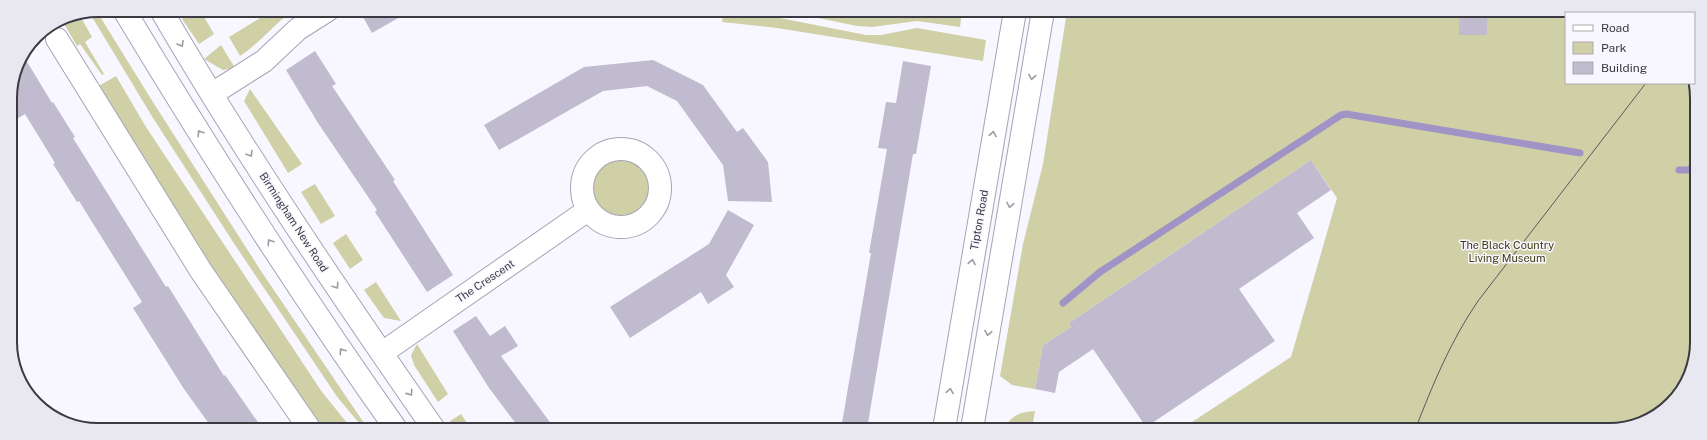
<svg xmlns="http://www.w3.org/2000/svg" width="1707" height="440" font-family="'Public Sans',sans-serif">
	<rect width="100%" height="100%" fill="#f8f6fe"/>
	<path fill="#d0d0a7" d="M 96,10 L 151,99 L 261,271 L 368,429 L 364,429 L 338,398 L 235,245 L 153,118 L 89,12 Z
		M 195,10 L 200,10 L 214,34 L 199,44 L 182,19 Z
		M 273,10 L 294,10 C 274,24 260,43 240,56 L 229,37 Z
		M 724,11 L 741,11 L 760,14 L 761,11 L 773,11 L 780,18 L 866,35 L 881,35 L 917,28 L 986,40 L 983,61 L 777,28 L 722,22 Z
		M 784,11 L 962,11 L 960,27 L 917,21 L 872,27 L 857,26 Z
		M 1067,11 L 1626,12 L 1629,13 L 1566,13 L 1566,83 L 1694,83 L 1694,79 L 1695,81 L 1695,359 L 1667,408 L 1614,430 L 1192,429 L 1189,424 L 1291,357 L 1337,198 L 1311,160 L 1069,323 L 1071,327 L 1043,345 L 1035,389 L 1012,385 L 1000,376 L 1023,244 L 1043,164 Z
		M 79,14 L 92,37 L 85,42 L 104,74 L 102,75 L 80,44 L 77,46 L 63,22 L 74,15 Z
		M 221,45 L 235,68 L 223,70 L 204,59 Z
		M 116,76 L 146,127 L 322,392 L 352,429 L 320,428 L 253,334 L 97,87 Z
		M 250,89 L 302,164 L 288,173 L 244,101 Z
		M591 188a29 29 0 1 1 58 0a29 29 0 1 1-58 0Z
		M 315,184 L 335,216 L 321,224 L 301,192 Z
		M 346,234 L 363,260 L 350,269 L 333,243 Z
		M 376,282 L 401,321 L 384,318 L 364,290 Z
		M 417,344 L 448,394 L 438,402 L 414,365 L 411,355 Z
		M 1035,411 L 1032,429 L 1005,429 C 1010,415 1021,412 1035,411 Z
		M 461,414 L 471,429 L 455,429 L 450,421 Z"/>
	<g fill="none" stroke-linecap="round" stroke-linejoin="round">
		<path stroke="#a093c5" stroke-width="7" d="M 1679,170 L 1689,170 L 1695,165
			M 1063,303 L 1100,272 L 1341,115 L 1346,114 L 1580,153"/>
	</g>
	<path fill="#c0bbcf" d="M 359,10 L 412,10 L 372,33 Z
		M 1459,12 L 1487,12 L 1487,35 L 1459,35 Z
		M 315,51 L 336,84 L 332,86 L 395,180 L 393,181 L 453,275 L 427,292 L 375,212 L 377,210 L 318,123 L 286,70 Z
		M 23,55 L 52,103 L 53,102 L 75,137 L 73,138 L 166,287 L 168,286 L 224,376 L 225,375 L 262,428 L 212,428 L 184,389 L 133,308 L 142,302 L 79,201 L 77,202 L 53,164 L 55,163 L 25,114 L 10,123 L 10,93 L 17,64 Z
		M 653,60 L 703,85 L 737,132 L 743,128 L 768,162 L 772,202 L 728,201 L 723,165 L 677,101 L 647,86 L 603,91 L 499,150 L 484,125 L 584,67 Z
		M 903,61 L 931,66 L 916,154 L 913,154 L 867,429 L 841,429 L 871,253 L 869,253 L 887,149 L 878,148 L 886,102 L 896,103 Z
		M 1311,160 L 1331,190 L 1297,213 L 1314,238 L 1239,289 L 1275,341 L 1146,427 L 1093,349 L 1059,372 L 1055,393 L 1035,389 L 1043,345 L 1071,327 L 1069,323 Z
		M 728,210 L 754,225 L 726,275 L 734,287 L 708,304 L 701,292 L 630,338 L 610,307 L 709,244 Z
		M 476,316 L 490,336 L 505,326 L 518,346 L 501,356 L 555,429 L 520,429 L 489,388 L 453,331 Z"/>
	<g fill="none" stroke-linecap="round" stroke-linejoin="round">
		<defs>
			<path id="minor" d="M 57,39 L 201,271 L 309,428
				M 212,94 L 264,61 L 298,29 L 328,10
				M582 188a39 39 0 1 1 78 0a39 39 0 1 1-78 0Z
				M 382,353 L 588,210"/>
			<path id="major" d="M 944,429 L 1015,11
				M 972,429 L 1043,11"/>
			<path id="highway" d="M 124,10 C 210,153 300,293 396,429
				M 161,10 C 245,154 339,292 434,429"/>
		</defs>
		<use href="#minor" stroke="#a7a3b6" stroke-width="24"/>
		<use href="#major" stroke="#a7a3b6" stroke-width="24"/>
		<use href="#highway" stroke="#a7a3b6" stroke-width="24"/>
		<use href="#minor" stroke="#fff" stroke-width="22"/>
		<use href="#major" stroke="#fff" stroke-width="22"/>
		<use href="#highway" stroke="#fff" stroke-width="22"/>
		<path stroke="#59575f" stroke-width="1" d="M 1415,430 C 1433,384 1450,342 1478,301 L 1646,83"/>
	</g>
	<defs><path id="oneway-chevron" d="M-2-3.5L2.5 0L-2 3.5" fill="none" stroke-width="1.6" stroke-linecap="round" stroke-linejoin="round"/></defs>
	<g stroke="#9d9ca0">
		<use href="#oneway-chevron" transform="translate(181 44) rotate(60)"/>
		<use href="#oneway-chevron" transform="translate(1032 77) rotate(100)"/>
		<use href="#oneway-chevron" transform="translate(200 133) rotate(-123)"/>
		<use href="#oneway-chevron" transform="translate(993 134) rotate(-80)"/>
		<use href="#oneway-chevron" transform="translate(250 154) rotate(58)"/>
		<use href="#oneway-chevron" transform="translate(1010 205) rotate(100)"/>
		<use href="#oneway-chevron" transform="translate(270 242) rotate(-123)"/>
		<use href="#oneway-chevron" transform="translate(972 262) rotate(-80)"/>
		<use href="#oneway-chevron" transform="translate(336 286) rotate(56)"/>
		<use href="#oneway-chevron" transform="translate(988 333) rotate(100)"/>
		<use href="#oneway-chevron" transform="translate(342 351) rotate(-124)"/>
		<use href="#oneway-chevron" transform="translate(950 391) rotate(-81)"/>
		<use href="#oneway-chevron" transform="translate(410 393) rotate(55)"/>
	</g>
	<g text-anchor="middle" stroke-width="3" stroke-linejoin="round" paint-order="stroke">
		<g font-size="11" fill="#3b3941" stroke="#f8f6fe">
			<text transform="translate(979 220) rotate(-80)" y="4">Tipton Road</text>
			<text transform="translate(294 222) rotate(57)" y="4">Birmingham New Road</text>
			<text transform="translate(485 281) rotate(-34)" y="4">The Crescent</text>
		</g>
		<g font-size="11" fill="#403e13" stroke="#f8f6fe">
			<text x="1507" y="249">The Black Country<tspan x="1507" dy="13">Living Museum</tspan></text>
		</g>
	</g>
	<path d="M0 0H1707V440H0ZM98 17H1609A81 81 0 0 1 1690 98V342A81 81 0 0 1 1609 423H98A81 81 0 0 1 17 342V98A81 81 0 0 1 98 17Z" fill="#e9e7ef" fill-rule="evenodd"/>
	<path fill="none" stroke="#3b3941" stroke-width="2" d="M98 17H1609A81 81 0 0 1 1690 98V342A81 81 0 0 1 1609 423H98A81 81 0 0 1 17 342V98A81 81 0 0 1 98 17Z"/>
	<rect x="1565" y="12" width="130" height="72" fill="#f8f6fe" stroke="#acaab2"/>
	<rect x="1573" y="25" width="20" height="6" fill="#ffffff" stroke="#acaab2"/>
	<text x="1601" y="32" font-size="12" fill="#3b3941">Road</text>
	<rect x="1573" y="42" width="20" height="12" fill="#d0d0a7" stroke="#acaab2"/>
	<text x="1601" y="52" font-size="12" fill="#3b3941">Park</text>
	<rect x="1573" y="62" width="20" height="12" fill="#c0bbcf" stroke="#acaab2"/>
	<text x="1601" y="72" font-size="12" fill="#3b3941">Building</text>
</svg>
